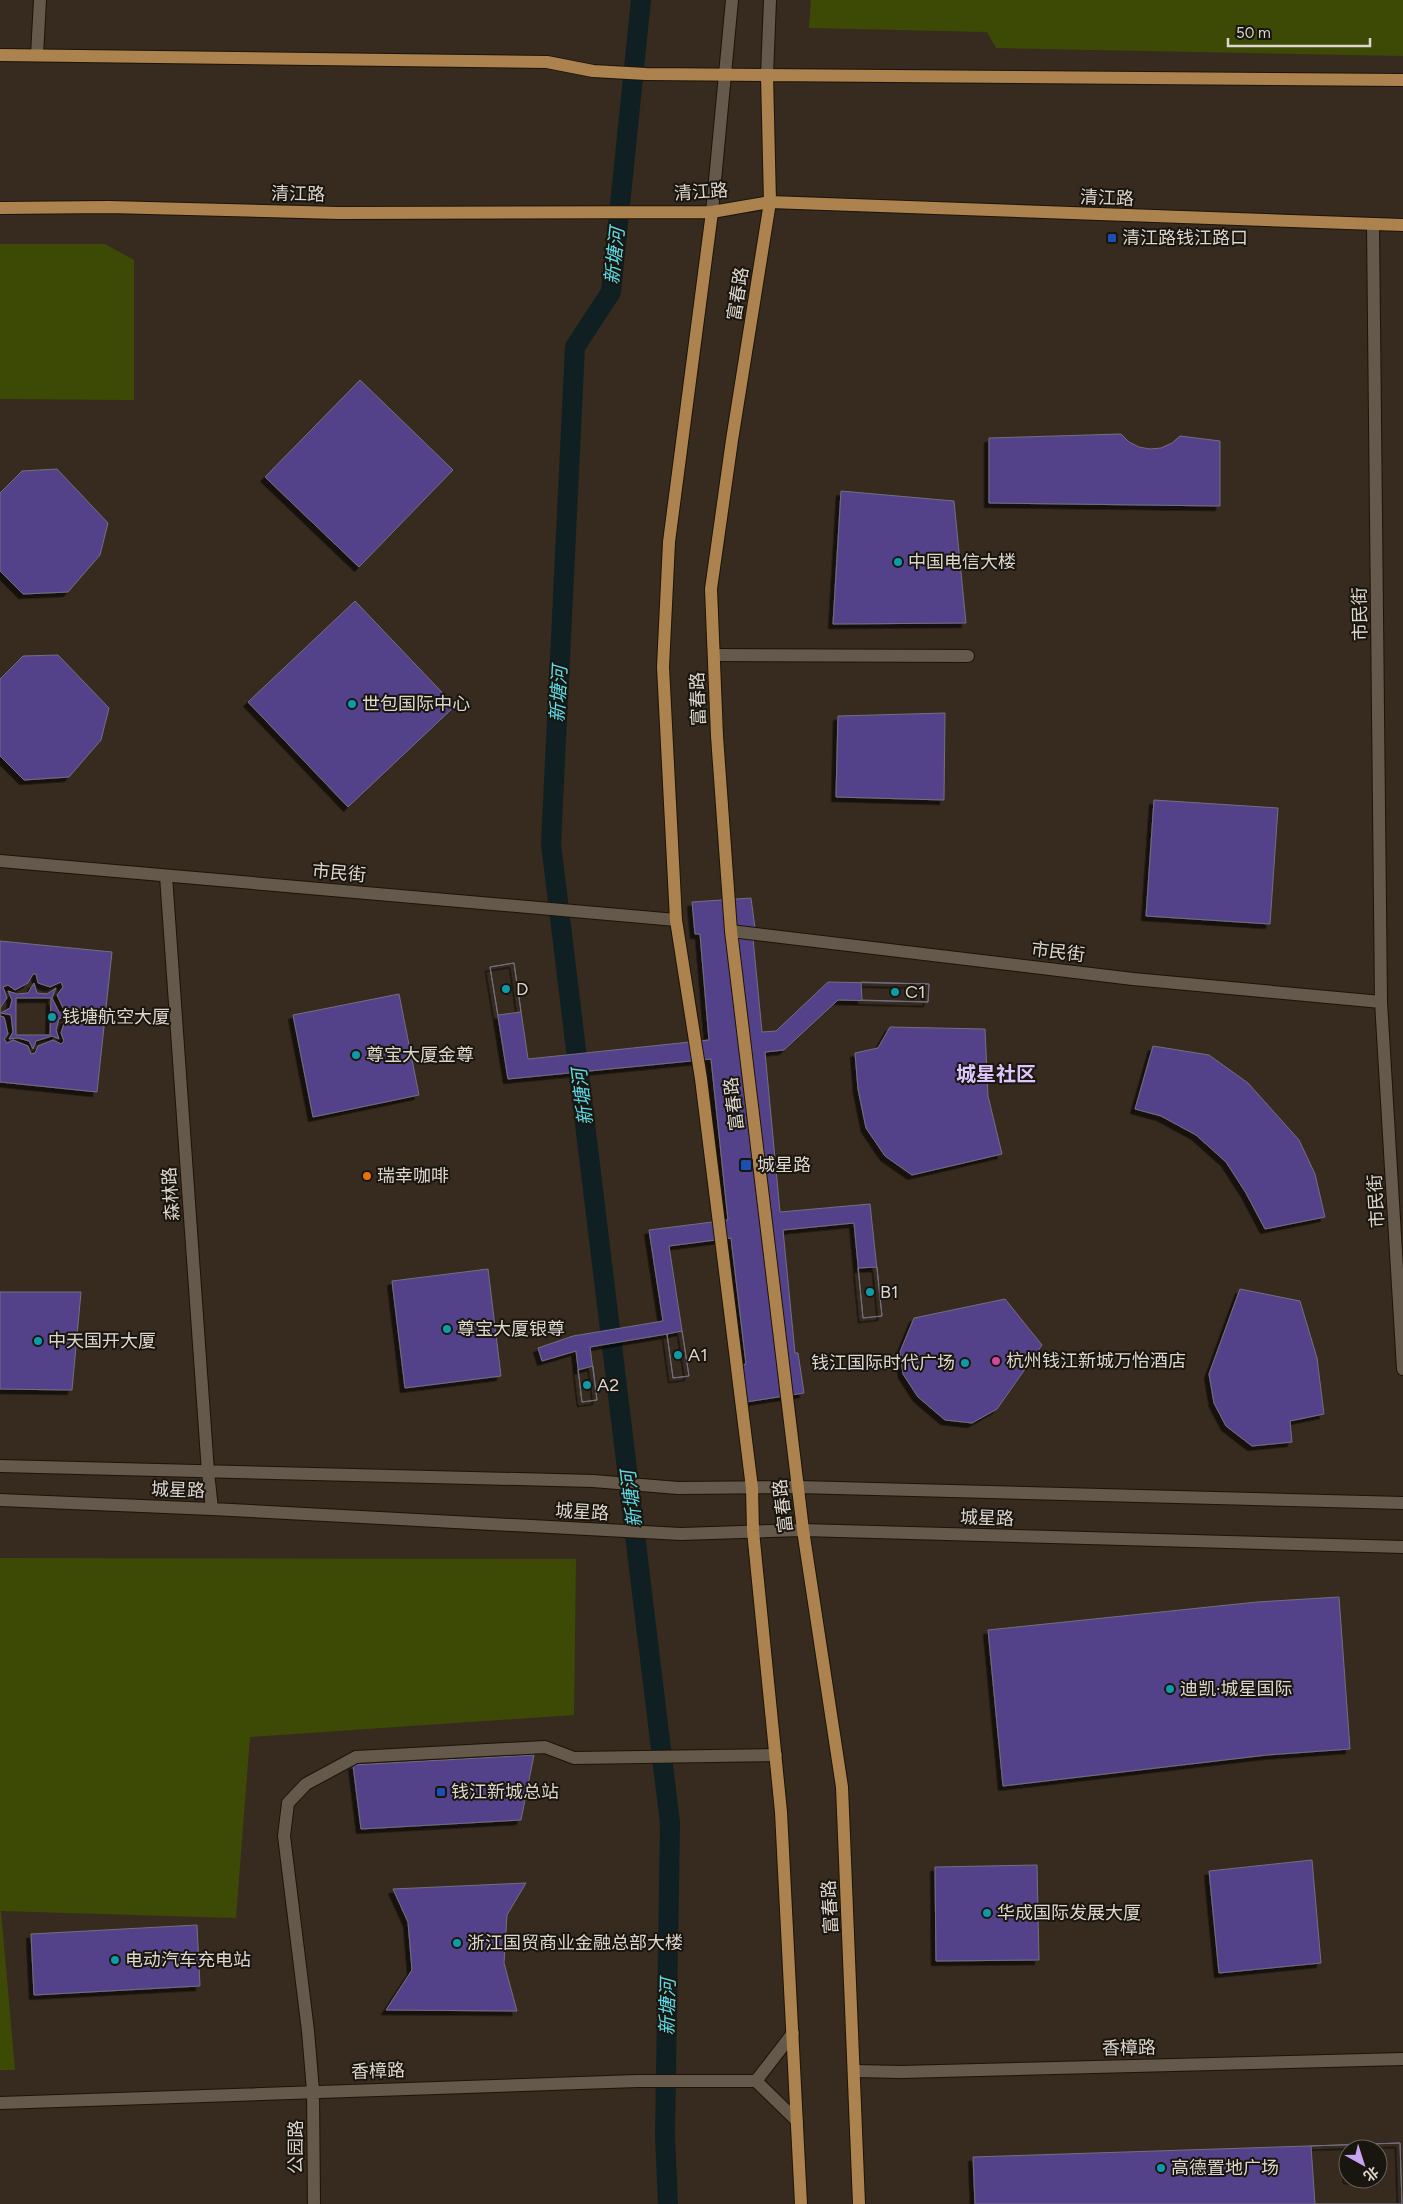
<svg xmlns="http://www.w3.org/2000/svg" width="1403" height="2204" font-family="Figtree,'Noto Sans SC',sans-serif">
	<defs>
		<filter id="shadow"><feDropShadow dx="-4.5" dy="4.5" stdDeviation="0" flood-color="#0009"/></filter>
	</defs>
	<rect width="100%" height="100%" fill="#362b1e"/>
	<path fill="#3d4a05" d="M 811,0 L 1403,0 L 1403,56 L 996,48 L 987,32 L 809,28 Z
		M 0,244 L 105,244 L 134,260 L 134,400 L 0,399 Z
		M 0,1558 L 576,1559 L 574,1715 L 250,1737 L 236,1918 L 1,1911 L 15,2070 L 0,2070 Z"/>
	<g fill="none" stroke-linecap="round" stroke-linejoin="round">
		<path stroke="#102022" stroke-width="20" d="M 641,0 L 611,292 L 575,347 L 551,844 L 670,1823 L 665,2136 L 668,2204"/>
	</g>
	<path fill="#534389" stroke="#726f81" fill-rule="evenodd" filter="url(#shadow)" d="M 360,380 L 453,470 L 359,567 L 265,477 Z
		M 1121,434 L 1129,442 L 1139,447 L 1150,449 L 1161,448 L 1172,443 L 1180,436 L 1220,441 L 1220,506 L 989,503 L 989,438 Z
		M 57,469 L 108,523 L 100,555 L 68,592 L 23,594 L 0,571 L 0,493 L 22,471 Z
		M 841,491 L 954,501 L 966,623 L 833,624 Z
		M 355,601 L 455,706 L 348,807 L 248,702 Z
		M 58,655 L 109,708 L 101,740 L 69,777 L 24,780 L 0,756 L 0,679 L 23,656 Z
		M 945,713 L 944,800 L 836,797 L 838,716 Z
		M 1154,800 L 1278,808 L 1270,924 L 1146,916 Z
		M 751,898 L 755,928 L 752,928 L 762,1032 L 776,1031 L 828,982 L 929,984 L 928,1002 L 838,1000 L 784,1050 L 765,1052 L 780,1212 L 870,1204 L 882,1316 L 863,1318 L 854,1223 L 783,1230 L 795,1353 L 798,1353 L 804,1393 L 746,1402 L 742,1365 L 746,1364 L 731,1238 L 669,1246 L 689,1376 L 673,1378 L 667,1334 L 590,1347 L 597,1400 L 582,1402 L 576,1351 L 542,1361 L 538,1348 L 573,1336 L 663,1321 L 649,1230 L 728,1220 L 711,1059 L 508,1079 L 490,967 L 514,963 L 528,1059 L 709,1040 L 700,934 L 695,934 L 692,902 Z
		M 0,941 L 112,952 L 97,1092 L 0,1082 Z
		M 514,963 L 521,1012 L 498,1015 L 490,967 Z
		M 33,974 L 36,974 L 38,983 L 50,987 L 61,982 L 63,987 L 57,995 L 63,1008 L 75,1011 L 75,1016 L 65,1020 L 61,1033 L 64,1041 L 61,1044 L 53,1040 L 38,1046 L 35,1053 L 31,1054 L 28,1046 L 13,1040 L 7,1043 L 4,1039 L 8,1034 L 4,1017 L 0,1016 L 0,1008 L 7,998 L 3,987 L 8,985 L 15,990 L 28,983 Z
		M 861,982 L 929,984 L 928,1002 L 862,1000 Z
		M 34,983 L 37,993 L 47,994 L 56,988 L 52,998 L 59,1012 L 69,1015 L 59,1019 L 56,1030 L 59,1039 L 52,1036 L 36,1041 L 33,1049 L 29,1041 L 18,1038 L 9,1039 L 13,1032 L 11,1015 L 1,1013 L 10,1008 L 12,1000 L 8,991 L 17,994 L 28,993 Z
		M 399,994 L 419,1095 L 313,1117 L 293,1015 Z
		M 16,998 L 51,998 L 50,1035 L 16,1035 Z
		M 890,1027 L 985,1029 L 988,1096 L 1002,1154 L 912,1175 L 885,1156 L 866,1128 L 858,1089 L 855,1053 L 878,1048 Z
		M 1153,1046 L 1209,1055 L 1248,1083 L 1299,1140 L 1315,1174 L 1325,1217 L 1265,1229 L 1246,1193 L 1226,1162 L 1196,1135 L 1161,1116 L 1135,1109 Z
		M 877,1267 L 882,1316 L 863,1318 L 858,1268 Z
		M 488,1269 L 501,1376 L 405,1388 L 392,1281 Z
		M 1240,1289 L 1300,1301 L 1317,1358 L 1324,1414 L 1290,1421 L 1292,1442 L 1252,1446 L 1226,1426 L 1214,1403 L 1209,1374 Z
		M 0,1292 L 81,1292 L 72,1390 L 0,1389 Z
		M 1005,1299 L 1042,1345 L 997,1409 L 972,1423 L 945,1420 L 918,1397 L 903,1374 L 900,1352 L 914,1318 Z
		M 682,1331 L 689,1376 L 673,1378 L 667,1334 Z
		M 593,1366 L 597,1400 L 582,1402 L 578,1370 Z
		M 1339,1597 L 1350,1749 L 1267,1755 L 1003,1786 L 988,1630 L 1257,1602 Z
		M 534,1755 L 521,1820 L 361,1829 L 353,1765 Z
		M 1312,1860 L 1321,1963 L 1219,1973 L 1209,1871 Z
		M 1037,1865 L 1039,1960 L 936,1961 L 935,1867 Z
		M 526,1883 L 507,1915 L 504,1963 L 517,2011 L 386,2010 L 412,1970 L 408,1922 L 393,1889 Z
		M 197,1925 L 200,1986 L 34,1995 L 31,1934 Z
		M 1400,2143 L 1402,2204 L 975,2204 L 973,2157 ZM 1348,2149 L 1378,2149 L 1378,2179 L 1348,2179 Z
		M 1400,2143 L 1402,2204 L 1315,2204 L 1311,2146 ZM 1348,2149 L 1378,2149 L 1378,2179 L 1348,2179 Z"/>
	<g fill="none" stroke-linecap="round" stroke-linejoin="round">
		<defs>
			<path id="minor" d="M 37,55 L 40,0
				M 767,75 L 770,0
				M 712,212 L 732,0
				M 1373,226 L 1381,1002 L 1403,1369
				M 714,655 L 968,656
				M 0,861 L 676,920
				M 166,876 L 208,1472 L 212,1509
				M 731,931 L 1133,979 L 1381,1002
				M 0,1466 L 593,1481 L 678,1488 L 798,1487 L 1403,1503
				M 0,1500 L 212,1509 L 681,1534 L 803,1530 L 1403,1547
				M 855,2071 L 901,2072 L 1403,2059
				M 756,2081 L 793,2033
				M 0,2103 L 637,2081 L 756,2081 L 797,2121
				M 314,2204 L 313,2091 L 308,2031 L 284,1836 L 288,1803 L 306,1784 L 356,1757 L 545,1747 L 574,1758 L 776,1755"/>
			<path id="major" d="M 0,55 L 547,62 L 593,71 L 646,74 L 1403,80
				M 767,75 L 770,202 L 732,440 L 711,589 L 717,736 L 731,931 L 803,1530 L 842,1787 L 859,2204
				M 0,208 L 109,207 L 339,213 L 712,212 L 770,202 L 1403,225
				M 712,212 L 669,542 L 663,667 L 676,920 L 701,1079 L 752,1488 L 753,1531 L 781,1812 L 801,2204"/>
		</defs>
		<use href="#minor" stroke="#1d1307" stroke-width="14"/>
		<use href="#major" stroke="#1d1307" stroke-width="14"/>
		<use href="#minor" stroke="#65594b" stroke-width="12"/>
		<use href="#major" stroke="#ac834f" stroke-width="12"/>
	</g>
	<g fill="#1a4fb4" stroke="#19150f" stroke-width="2">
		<rect x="1107" y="233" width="10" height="10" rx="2.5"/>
		<rect x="740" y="1159" width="12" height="12" rx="2.5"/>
		<rect x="436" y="1787" width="10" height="10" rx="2.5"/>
	</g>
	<g fill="#0f9aa8" stroke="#19150f" stroke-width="2">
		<circle cx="898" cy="562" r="5"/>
		<circle cx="352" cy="704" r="5"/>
		<circle cx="506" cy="989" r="5"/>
		<circle cx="895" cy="992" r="5"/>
		<circle cx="52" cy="1017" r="5"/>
		<circle cx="356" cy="1055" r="5"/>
		<circle cx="870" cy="1292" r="5"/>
		<circle cx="447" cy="1329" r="5"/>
		<circle cx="38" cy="1341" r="5"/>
		<circle cx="678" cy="1355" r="5"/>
		<circle cx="965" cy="1363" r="5"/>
		<circle cx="587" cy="1385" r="5"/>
		<circle cx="1170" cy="1689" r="5"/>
		<circle cx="987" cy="1913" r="5"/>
		<circle cx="457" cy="1943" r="5"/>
		<circle cx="115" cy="1960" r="5"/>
		<circle cx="1161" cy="2168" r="5"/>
	</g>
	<circle fill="#e8710a" stroke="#19150f" stroke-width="2" cx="367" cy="1176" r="5"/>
	<circle fill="#d1479c" stroke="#19150f" stroke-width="2" cx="996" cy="1361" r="5"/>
	<g text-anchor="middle" stroke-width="4" stroke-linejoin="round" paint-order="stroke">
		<g font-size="18" fill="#ddd6ce" stroke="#19150f">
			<text transform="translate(701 192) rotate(-4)" y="6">清江路</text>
			<text transform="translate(298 194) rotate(1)" y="6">清江路</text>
			<text transform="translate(1107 198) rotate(2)" y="6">清江路</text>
			<text transform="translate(738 294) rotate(-81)" y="6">富春路</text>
			<text transform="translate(1360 614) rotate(-91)" y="6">市民街</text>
			<text transform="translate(698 699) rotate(-92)" y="6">富春路</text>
			<text transform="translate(339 873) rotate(5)" y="6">市民街</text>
			<text transform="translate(1058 952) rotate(7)" y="6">市民街</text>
			<text transform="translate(734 1104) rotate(-97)" y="6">富春路</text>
			<text transform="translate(171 1194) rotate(-94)" y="6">森林路</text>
			<text transform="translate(1376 1201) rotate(-93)" y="6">市民街</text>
			<text transform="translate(178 1490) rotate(2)" y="6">城星路</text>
			<text transform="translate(783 1506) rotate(-97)" y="6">富春路</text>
			<text transform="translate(582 1512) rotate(3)" y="6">城星路</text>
			<text transform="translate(987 1518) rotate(2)" y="6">城星路</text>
			<text transform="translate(830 1907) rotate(-93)" y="6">富春路</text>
			<text transform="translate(1129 2048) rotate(-1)" y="6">香樟路</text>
			<text transform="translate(378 2071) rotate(-2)" y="6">香樟路</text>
			<text transform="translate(296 2147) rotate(-90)" y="6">公园路</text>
		</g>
		<g font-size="18" fill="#ddd6ce" stroke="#19150f" text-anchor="start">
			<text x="1122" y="244">清江路钱江路口</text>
			<text x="908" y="568">中国电信大楼</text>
			<text x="362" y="710">世包国际中心</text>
			<text x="516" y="995">D</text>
			<text x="905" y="998">C1</text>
			<text x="62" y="1023">钱塘航空大厦</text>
			<text x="366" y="1061">尊宝大厦金尊</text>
			<text x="757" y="1171">城星路</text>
			<text x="377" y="1182">瑞幸咖啡</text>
			<text x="880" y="1298">B1</text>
			<text x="457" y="1335">尊宝大厦银尊</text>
			<text x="48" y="1347">中天国开大厦</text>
			<text x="688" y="1361">A1</text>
			<text x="1006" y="1367">杭州钱江新城万怡酒店</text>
			<text x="955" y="1369" text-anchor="end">钱江国际时代广场</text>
			<text x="597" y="1391">A2</text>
			<text x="1180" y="1695">迪凯·城星国际</text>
			<text x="451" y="1798">钱江新城总站</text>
			<text x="997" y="1919">华成国际发展大厦</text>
			<text x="467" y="1949">浙江国贸商业金融总部大楼</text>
			<text x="125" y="1966">电动汽车充电站</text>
			<text x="1171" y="2174">高德置地广场</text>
		</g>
		<g font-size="19" font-style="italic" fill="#5bdce9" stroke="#19150f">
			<text transform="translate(614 256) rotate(-84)" y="7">新塘河</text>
			<text transform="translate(558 694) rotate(-87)" y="7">新塘河</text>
			<text transform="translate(582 1097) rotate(-97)" y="7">新塘河</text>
			<text transform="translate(631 1499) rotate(-97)" y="7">新塘河</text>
			<text transform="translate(667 2007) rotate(-89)" y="7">新塘河</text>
		</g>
		<g font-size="20" font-weight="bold" fill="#dec5fc" stroke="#19150f">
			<text x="996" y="1081">城星社区</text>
		</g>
	</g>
	<g transform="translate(1363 2164) rotate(141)"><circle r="24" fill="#19150f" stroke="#67625b"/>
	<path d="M0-4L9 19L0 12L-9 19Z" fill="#c7a6ef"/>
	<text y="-8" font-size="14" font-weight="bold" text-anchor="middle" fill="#ddd6ce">北</text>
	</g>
	<path d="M1228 38v8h142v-8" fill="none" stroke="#ddd6ce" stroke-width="2.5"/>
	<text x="1236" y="38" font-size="15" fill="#ddd6ce" stroke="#19150f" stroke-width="4" paint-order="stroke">50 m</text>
</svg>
